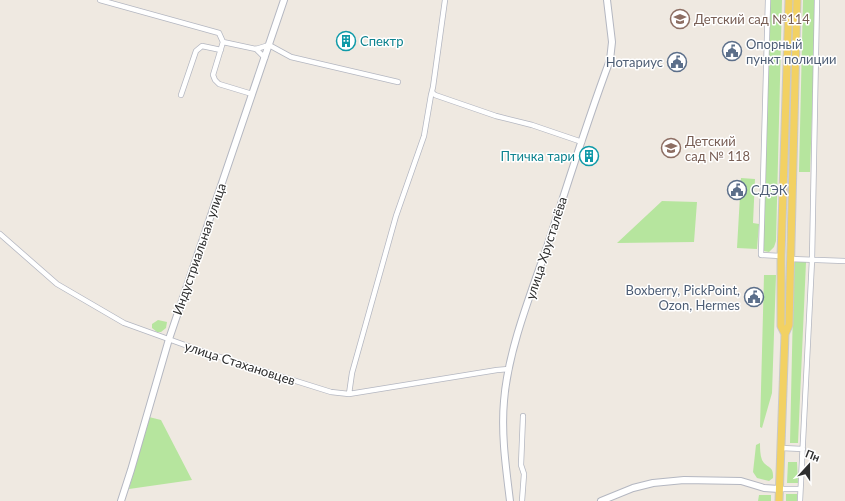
<svg xmlns="http://www.w3.org/2000/svg" width="845" height="501" font-family="Lato,sans-serif">
	<rect width="100%" height="100%" fill="#efe9e1"/>
	<path fill="#b6e59e" d="M 770,0 L 782,0 L 776,241 L 774,247 L 769,252 L 764,251 L 763,249 Z
		M 803,0 L 816,0 L 810,172 L 799,172 Z
		M 741,178 L 755,179 L 753,223 L 759,224 L 757,249 L 737,248 Z
		M 662,201 L 697,202 L 694,242 L 617,243 Z
		M 794,262 L 806,262 L 798,443 L 790,443 Z
		M 764,275 L 776,275 L 772,393 L 762,428 L 760,427 Z
		M 158,320 L 167,322 L 166,328 L 161,332 L 157,332 L 152,328 L 152,324 Z
		M 149,417 L 161,420 L 192,480 L 129,489 Z
		M 760,443 C 760,448 760,455 762,460 C 767,469 774,465 773,478 L 769,481 L 757,478 L 753,472 L 756,445 Z
		M 788,462 L 797,462 L 798,483 L 787,483 Z
		M 786,494 L 797,494 L 797,501 L 786,501 Z
		M 759,495 L 771,495 L 771,501 L 758,501 Z"/>
	<g fill="none" stroke-linecap="round" stroke-linejoin="round">
		<defs>
			<path id="minor" d="M 100,0 L 219,33 L 223,42 L 213,75 L 215,80 L 219,84 L 252,94
				M 768,0 L 761,255 L 781,256
				M 223,42 L 256,49 L 269,45 L 291,57 L 398,82
				M 256,49 L 265,58
				M 432,92 L 435,95 L 496,116 L 532,125 L 582,142
				M 181,95 L 196,51 L 202,46 L 221,50
				M 0,234 L 57,284 L 124,323 L 207,353 L 331,392 L 349,394 L 497,370 L 509,369
				M 790,259 L 845,261
				M 349,394 L 352,373 L 396,216 L 424,136 L 431,95 L 433,87 L 445,0
				M 781,448 L 803,449
				M 779,489 L 800,489
				M 522,501 L 524,474 L 521,465 L 523,416
				M 800,501 L 812,260 L 817,0"/>
			<path id="secondary" d="M 121,501 L 131,470 L 169,339 L 284,0
				M 510,501 C 506,468 501,434 504,401 C 508,350 531,293 548,244 C 568,183 587,121 610,60 L 612,42 L 607,0
				M 601,501 L 633,488 L 653,483 L 684,480 L 741,481 L 764,488 L 779,489"/>
			<path id="primary" d="M 785,334 L 781,326 L 781,256 L 789,0
				M 779,501 L 785,334 L 789,325 L 797,0"/>
		</defs>
		<use href="#minor" stroke="#b4b7c1" stroke-width="6"/>
		<use href="#secondary" stroke="#b4b7c1" stroke-width="8"/>
		<use href="#primary" stroke="#c9c9c9" stroke-width="9"/>
		<use href="#minor" stroke="#fff" stroke-width="4.5"/>
		<use href="#secondary" stroke="#fff" stroke-width="6"/>
		<use href="#primary" stroke="#f2d163" stroke-width="7"/>
	</g>
	<defs>
		<symbol id="school-ring" viewBox="-11 -11 22 22"><circle r="9.5" fill="#fff" stroke="#8d6e63" stroke-width="1.5"/><path d="M0-5L7-2L0 1L-7-2ZM-4 1L0 2.5L4 1V4Q0 6-4 4Z" fill="#8d6e63"/></symbol>
		<symbol id="building-ring" viewBox="-11 -11 22 22"><circle r="9.5" fill="#fff" stroke="#0f9aa8" stroke-width="1.5"/><path d="M-4-6H4V6H1V3H-1V6H-4ZM-2.5-4.3h1.7v1.8h-1.7ZM.8-4.3h1.7v1.8H.8ZM-2.5-1h1.7V.8h-1.7ZM.8-1h1.7V.8H.8Z" fill="#0f9aa8"/></symbol>
		<symbol id="civic-ring" viewBox="-11 -11 22 22"><circle r="9.5" fill="#fff" stroke="#5c6f8a" stroke-width="1.5"/><path d="M-.6-6.5H3V-4.5H.6V-3L4-1V1h2V6H-6V1h2V-1L-.6-3ZM-1.2 2.5V6h2.4V2.5Z" fill="#5c6f8a"/></symbol>
	</defs>
	<g fill-rule="evenodd">
		<use href="#school-ring" x="669" y="8" width="22" height="22"/>
		<use href="#building-ring" x="335" y="30" width="22" height="22"/>
		<use href="#civic-ring" x="721" y="40" width="22" height="22"/>
		<use href="#civic-ring" x="666" y="51" width="22" height="22"/>
		<use href="#school-ring" x="660" y="137" width="22" height="22"/>
		<use href="#building-ring" x="578" y="145" width="22" height="22"/>
		<use href="#civic-ring" x="726" y="179" width="22" height="22"/>
		<use href="#civic-ring" x="743" y="286" width="22" height="22"/>
	</g>
	<g text-anchor="middle" stroke-width="3" stroke-linejoin="round" paint-order="stroke">
		<g font-size="13" fill="#785e54" stroke="#fff" text-anchor="start">
			<text x="694" y="24">Детский сад №114</text>
			<text x="685" y="146">Детский<tspan x="685" dy="15">сад № 118</tspan></text>
		</g>
		<g font-size="13" fill="#0d838f" stroke="#fff" text-anchor="start">
			<text x="360" y="46">Спектр</text>
			<text x="575" y="161" text-anchor="end">Птичка тари</text>
		</g>
		<g font-size="13" fill="#4e5e75" stroke="#fff" text-anchor="start">
			<text x="746" y="49">Опорный<tspan x="746" dy="15">пункт полиции</tspan></text>
			<text x="663" y="67" text-anchor="end">Нотариус</text>
			<text x="751" y="195">СДЭК</text>
			<text x="740" y="295" text-anchor="end">Boxberry, PickPoint,<tspan x="740" dy="15">Ozon, Hermes</tspan></text>
		</g>
		<g font-size="13" fill="#2e2e2e" stroke="#fff">
			<text transform="translate(546 248) rotate(-72)" y="5">улица Хрусталёва</text>
			<text transform="translate(199 249) rotate(-71)" y="5">Индустриальная улица</text>
			<text transform="translate(240 363) rotate(18)" y="5">улица Стахановцев</text>
		</g>
	</g>
	<g transform="translate(809 465) rotate(21)" stroke="#ffffff" stroke-width="3" paint-order="stroke">
	<path d="M0-3L7 15L0 10L-7 15Z" fill="#2e2e2e"/>
	<text y="-6" font-size="11" font-weight="bold" text-anchor="middle" fill="#2e2e2e">Пн</text>
	</g>
</svg>
